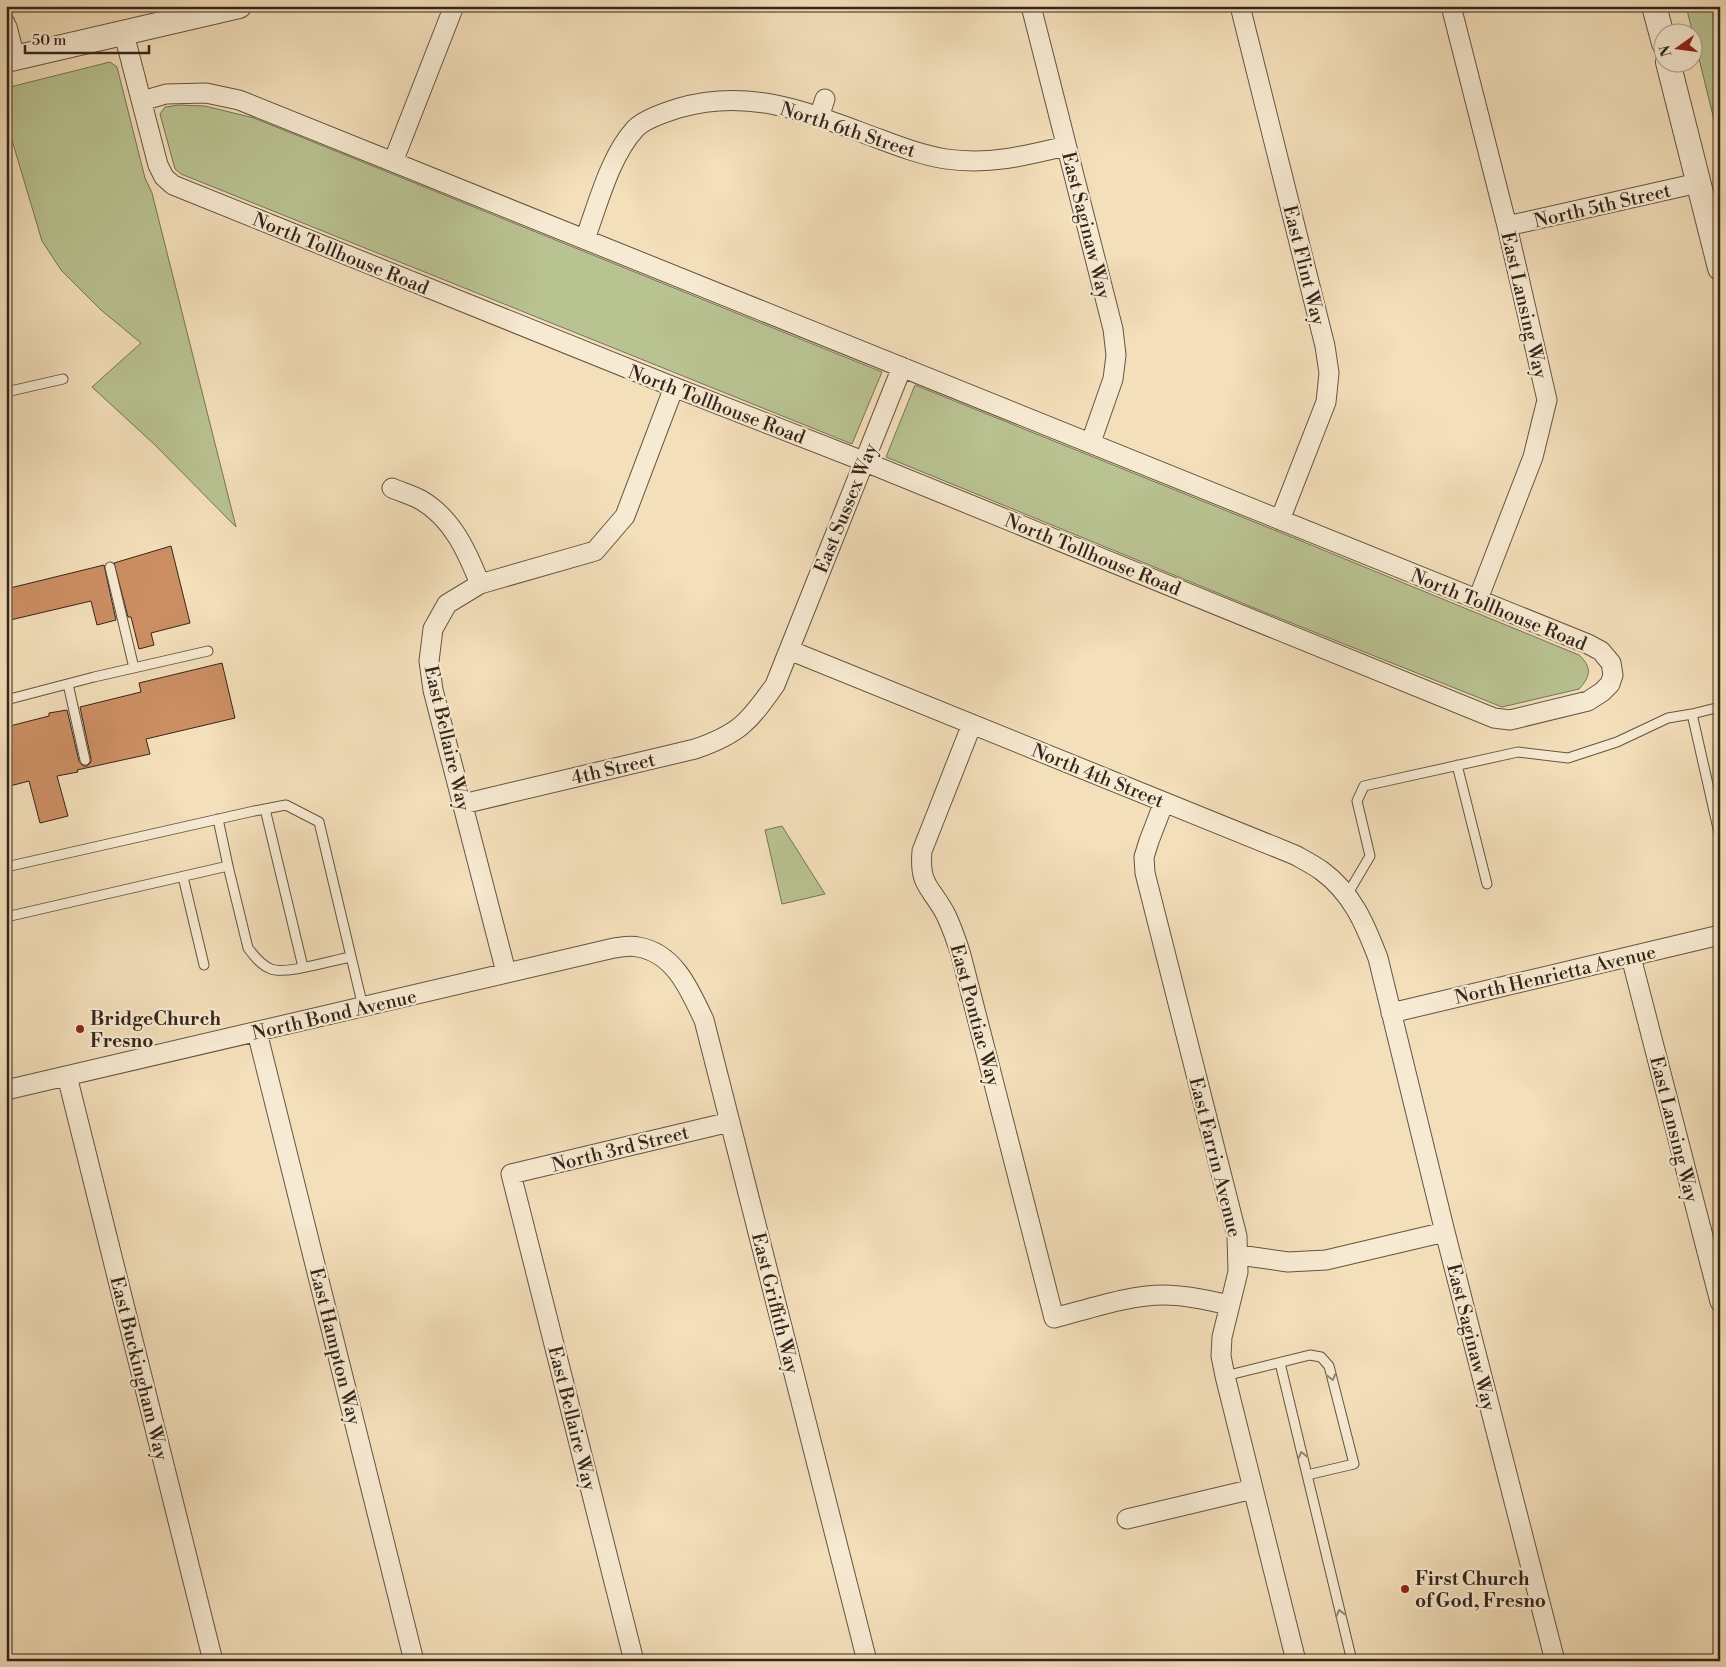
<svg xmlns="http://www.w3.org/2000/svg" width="1726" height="1667" font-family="'Libre Bodoni',serif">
	<rect width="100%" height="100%" fill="#f3dfba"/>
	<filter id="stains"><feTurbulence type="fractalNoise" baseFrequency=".004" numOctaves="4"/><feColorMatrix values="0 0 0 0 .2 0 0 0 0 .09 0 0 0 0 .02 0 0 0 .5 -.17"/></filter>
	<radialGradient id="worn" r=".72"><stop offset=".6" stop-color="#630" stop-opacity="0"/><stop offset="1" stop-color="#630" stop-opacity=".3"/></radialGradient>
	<path fill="#b9c291" stroke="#777456" d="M 1686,6 L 1720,6 L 1720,144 Z
		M 110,62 L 117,67 L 145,178 L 152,193 L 236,527 L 155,445 L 92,387 L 141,343 L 101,310 L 61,270 L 42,241 L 6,120 L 6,88 Z
		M 179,105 L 205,106 L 254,118 L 882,372 L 852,444 L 181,174 L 175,169 L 160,114 L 165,107 Z
		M 915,385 L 1294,538 L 1579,655 C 1592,667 1591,676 1579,689 L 1502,707 L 1264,612 L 886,457 Z
		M 782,826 L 825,894 L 782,904 L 765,830 Z"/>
	<path fill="#cc8f64" stroke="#35251a" d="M 171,546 L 190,623 L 151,633 L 154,645 L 139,649 L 131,617 L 128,617 L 114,563 Z
		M 104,565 L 116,620 L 97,625 L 91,601 L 6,621 L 6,589 Z
		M 222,663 L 235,718 L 146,739 L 150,754 L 77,770 L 78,772 L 57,776 L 68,816 L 40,823 L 29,781 L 6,787 L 6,727 L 49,716 L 49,713 L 67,710 L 79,761 L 83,766 L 87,766 L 91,762 L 91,759 L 80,707 L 141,692 L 139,683 Z"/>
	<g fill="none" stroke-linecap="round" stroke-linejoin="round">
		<defs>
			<path id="service" d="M 6,14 L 12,26 L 20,57
				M 6,392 L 63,379
				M 110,567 L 134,668
				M 68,684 L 85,760
				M 6,700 L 94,677 L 208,651
				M 1692,714 L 1720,707
				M 1457,765 L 1487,884
				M 265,809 L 303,967
				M 218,819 L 228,866
				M 6,867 L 254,811 L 286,805 L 319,822 L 363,1007
				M 183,877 L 204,965
				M 1347,895 L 1370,856 L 1357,801 L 1364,786 L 1518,752 L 1568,758 L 1617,742 L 1668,718 L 1692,714 L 1719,833
				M 6,917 L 228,866 L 248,948 C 254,956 261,965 271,969 C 286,975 333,960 351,957
				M 1280,1363 L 1352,1661
				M 1225,1376 L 1310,1355 L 1321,1357 L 1329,1366 L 1354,1464 L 1307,1475"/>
			<path id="minor" d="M 1031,6 L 1113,329 L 1116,355 L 1113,379 L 1091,442
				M 1240,6 L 1325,346 L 1329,373 L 1326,402 L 1280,520
				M 1451,6 L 1507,226 L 1547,400 L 1533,457 L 1478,599
				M 124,34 L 158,165 L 164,177 L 173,185 L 674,387 L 863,461 L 1494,718 L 1510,720 L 1588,701 L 1602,692 L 1610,684 L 1613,675 L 1611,663 L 1601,651 L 1588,644 L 393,162 L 239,100 L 206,93 L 166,94 L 142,101
				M 819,117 L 825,99
				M 393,162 L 454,6
				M 1507,226 L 1698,183
				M 585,239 C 598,204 610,156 635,129 C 644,119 666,112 679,108 C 750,87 809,113 874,137 C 898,146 921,155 946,159 C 989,165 1025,156 1066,146
				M 392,488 C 401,492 412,495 421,500 C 452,518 467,551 480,584
				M 789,650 L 1295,855 C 1304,860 1314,865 1322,871 C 1352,893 1365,924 1378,958 L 1445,1232 L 1555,1661
				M 972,724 L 922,851 C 919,887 931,886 946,915 C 952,928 957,942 961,955 L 1054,1318 C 1089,1309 1129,1295 1164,1295 C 1186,1295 1208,1300 1229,1305
				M 1164,802 L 1149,841 L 1144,857 L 1145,873 L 1237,1236 L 1238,1272 L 1222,1337 L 1221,1356 L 1225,1376 L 1296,1661
				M 463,804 L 695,749 C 739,734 749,722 775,685 L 902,367
				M 1631,957 L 1720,1302
				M 506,972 L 433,690 L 429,661 L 433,629 L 447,604 L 480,584 L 595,551 L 625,516 L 674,387
				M 1391,1013 L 1720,935
				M 257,1032 L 414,1661
				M 67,1076 L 213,1661
				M 6,1090 L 614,948 C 622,947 631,945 638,947 C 675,953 690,991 704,1020 L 867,1661
				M 1239,1255 L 1288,1262 L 1326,1260 L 1445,1232
				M 1127,1519 L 1253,1489
				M 634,1661 L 511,1174 L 730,1122"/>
			<path id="tertiary" d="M 1654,6 L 1664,43
				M 6,60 L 239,6
				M 1668,62 L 1720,268"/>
		</defs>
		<use href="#service" stroke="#645442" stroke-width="11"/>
		<use href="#minor" stroke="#645442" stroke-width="21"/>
		<use href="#tertiary" stroke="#645442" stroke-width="26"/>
		<use href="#service" stroke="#f7ead2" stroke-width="9"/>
		<use href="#minor" stroke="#f7ead2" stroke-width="19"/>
		<use href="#tertiary" stroke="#f7ead2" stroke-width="24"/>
	</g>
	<defs><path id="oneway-chevron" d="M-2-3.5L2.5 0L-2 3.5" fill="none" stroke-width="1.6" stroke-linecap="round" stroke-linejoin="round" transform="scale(1.25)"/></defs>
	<g stroke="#968876">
		<use href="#oneway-chevron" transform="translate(1332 1377) rotate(76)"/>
		<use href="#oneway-chevron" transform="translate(1302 1455) rotate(-104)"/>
		<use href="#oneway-chevron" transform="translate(1340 1613) rotate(-104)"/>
	</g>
	<g fill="#8f2418" stroke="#f7ead2" stroke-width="2">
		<circle cx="80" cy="1029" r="5"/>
		<circle cx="1405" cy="1589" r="5"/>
	</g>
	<g text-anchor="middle" stroke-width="4.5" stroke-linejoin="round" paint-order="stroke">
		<g font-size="19" fill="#35251a" stroke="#f7ead2">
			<text transform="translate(848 129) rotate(18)" y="7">North 6th Street</text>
			<text transform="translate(1602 205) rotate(-13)" y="7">North 5th Street</text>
			<text transform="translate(1087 225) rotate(76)" y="7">East Saginaw Way</text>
			<text transform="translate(341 253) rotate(22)" y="7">North Tollhouse Road</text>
			<text transform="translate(1305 265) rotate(76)" y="7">East Flint Way</text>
			<text transform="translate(1525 305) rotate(77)" y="7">East Lansing Way</text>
			<text transform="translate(717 404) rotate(21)" y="7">North Tollhouse Road</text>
			<text transform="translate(845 508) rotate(-68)" y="7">East Sussex Way</text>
			<text transform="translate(1093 554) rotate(22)" y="7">North Tollhouse Road</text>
			<text transform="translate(1499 609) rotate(22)" y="7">North Tollhouse Road</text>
			<text transform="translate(448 738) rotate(77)" y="7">East Bellaire Way</text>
			<text transform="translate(613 768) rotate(-13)" y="7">4th Street</text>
			<text transform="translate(1098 775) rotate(22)" y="7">North 4th Street</text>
			<text transform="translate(1555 974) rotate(-13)" y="7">North Henrietta Avenue</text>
			<text transform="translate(334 1014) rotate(-13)" y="7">North Bond Avenue</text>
			<text transform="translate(976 1015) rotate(75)" y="7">East Pontiac Way</text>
			<text transform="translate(1675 1129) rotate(76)" y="7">East Lansing Way</text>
			<text transform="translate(620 1148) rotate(-14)" y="7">North 3rd Street</text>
			<text transform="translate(1216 1157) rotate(76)" y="7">East Farrin Avenue</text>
			<text transform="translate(776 1303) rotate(76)" y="7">East Griffith Way</text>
			<text transform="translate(1472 1337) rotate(76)" y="7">East Saginaw Way</text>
			<text transform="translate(336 1346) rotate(76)" y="7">East Hampton Way</text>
			<text transform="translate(140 1368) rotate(76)" y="7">East Buckingham Way</text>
			<text transform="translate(573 1418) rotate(76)" y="7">East Bellaire Way</text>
		</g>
		<g font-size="19" font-weight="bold" fill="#35251a" stroke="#f7ead2" text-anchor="start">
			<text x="90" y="1025">BridgeChurch<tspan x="90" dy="22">Fresno</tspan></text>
			<text x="1415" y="1585">First Church<tspan x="1415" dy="22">of God, Fresno</tspan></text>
		</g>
	</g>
	<rect width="1726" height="1667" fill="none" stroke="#f3dfba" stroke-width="25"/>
	<rect x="8" y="8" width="1711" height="1652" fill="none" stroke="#35251a" stroke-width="2.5"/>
	<rect x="12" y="12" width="1701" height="1642" fill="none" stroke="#35251a"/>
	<g transform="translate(1678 48) rotate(256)"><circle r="24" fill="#f7ead2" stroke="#a99b88"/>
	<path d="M0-4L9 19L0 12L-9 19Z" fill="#8f2418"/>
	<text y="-8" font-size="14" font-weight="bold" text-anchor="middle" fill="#35251a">N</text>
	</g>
	<path d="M25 45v8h124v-8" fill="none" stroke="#35251a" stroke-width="2.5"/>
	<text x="32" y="45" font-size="15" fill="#35251a" stroke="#f7ead2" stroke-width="4" paint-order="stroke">50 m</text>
	<rect width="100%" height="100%" filter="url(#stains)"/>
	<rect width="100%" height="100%" fill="url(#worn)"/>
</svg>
